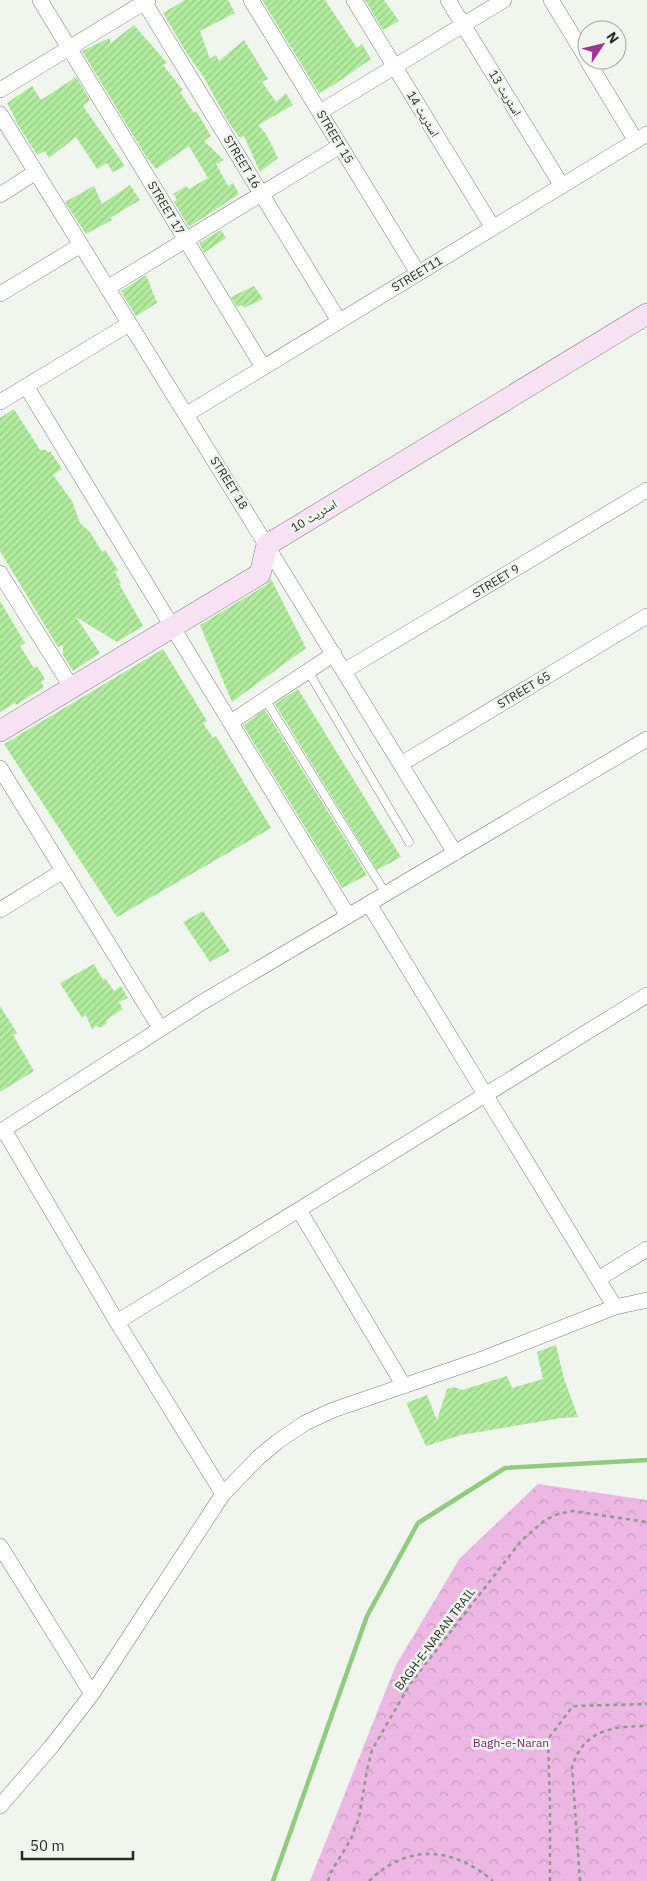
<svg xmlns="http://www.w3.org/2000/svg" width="647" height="1881" font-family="'IBM Plex Sans','Noto Naskh Arabic',sans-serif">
	<defs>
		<pattern id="park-crowns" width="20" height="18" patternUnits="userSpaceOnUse" patternTransform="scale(1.25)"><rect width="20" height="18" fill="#ecb7e2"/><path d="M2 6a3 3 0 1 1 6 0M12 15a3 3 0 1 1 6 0" fill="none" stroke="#ca9ec2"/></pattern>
		<pattern id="building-hatch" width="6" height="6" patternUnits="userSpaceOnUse" patternTransform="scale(1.25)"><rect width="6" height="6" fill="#b1eb9e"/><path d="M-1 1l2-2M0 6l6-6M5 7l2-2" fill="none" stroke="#98ca88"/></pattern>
	</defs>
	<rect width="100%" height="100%" fill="#f0f6ee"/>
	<path fill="url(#park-crowns)" d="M 538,1484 L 647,1500 L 647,1881 L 310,1881 L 396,1665 L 460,1558 Z"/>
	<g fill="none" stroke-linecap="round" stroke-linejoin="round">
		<path stroke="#91cb7f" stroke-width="4.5" d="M 273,1881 L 367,1616 L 418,1523 L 505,1468 L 647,1460"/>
	</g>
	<path fill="url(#building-hatch)" d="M 185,0 L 228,0 L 235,13 L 200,31 L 210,59 L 216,55 L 219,61 L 244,40 L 268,79 L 262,82 L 276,102 L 286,93 L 293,105 L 258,125 L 266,134 L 278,158 L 260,172 L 244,136 L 240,138 L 229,123 L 203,76 L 186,52 L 163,13 Z
		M 262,0 L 325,0 L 357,48 L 362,44 L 371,59 L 335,84 L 319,93 Z
		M 365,0 L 384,0 L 399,21 L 383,30 Z
		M 134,25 L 167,63 L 163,65 L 183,90 L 180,92 L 194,113 L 196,111 L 211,136 L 204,141 L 224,160 L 216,164 L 228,186 L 233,183 L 239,194 L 189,227 L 174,202 L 177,200 L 173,194 L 186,186 L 189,189 L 208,178 L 189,146 L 156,169 L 147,158 L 82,51 L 109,38 L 111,43 Z
		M 76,77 L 90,100 L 83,106 L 125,166 L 113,172 L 107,163 L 97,169 L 76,137 L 49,158 L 45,151 L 37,155 L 15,120 L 16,120 L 7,103 L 32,86 L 41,100 Z
		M 130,185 L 140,200 L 110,218 L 112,220 L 86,234 L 65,202 L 94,186 L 102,204 Z
		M 221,230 L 226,238 L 204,253 L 199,243 Z
		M 146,275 L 157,303 L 136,316 L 121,291 Z
		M 254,286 L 263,299 L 244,308 L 242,305 L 237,307 L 231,297 Z
		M 14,409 L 40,450 L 46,450 L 48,453 L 50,451 L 62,469 L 53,475 L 72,501 L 80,523 L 90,532 L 102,552 L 105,550 L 118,570 L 115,572 L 121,583 L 119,584 L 143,626 L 117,642 L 76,617 L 100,653 L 73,671 L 63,655 L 63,645 L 58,647 L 0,551 L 0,418 Z
		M 271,579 L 306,648 L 232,702 L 200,625 L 266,585 Z
		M 0,601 L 25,643 L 20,646 L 34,668 L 37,666 L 45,679 L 41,682 L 44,687 L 16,705 L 15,703 L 0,712 Z
		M 163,649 L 207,721 L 203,723 L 213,738 L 216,736 L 271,828 L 117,917 L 4,744 Z
		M 298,689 L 401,857 L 377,870 L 275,704 Z
		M 265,710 L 367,875 L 342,888 L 243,725 Z
		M 203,911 L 230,951 L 210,962 L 183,922 Z
		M 94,964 L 103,980 L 105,978 L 114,991 L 121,986 L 128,998 L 119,1002 L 123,1009 L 106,1020 L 107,1023 L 101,1028 L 96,1026 L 92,1030 L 86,1015 L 82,1018 L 60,983 Z
		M 0,1006 L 17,1033 L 13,1035 L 34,1071 L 0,1092 Z
		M 556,1345 L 564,1379 L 578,1417 L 561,1418 L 461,1435 L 426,1446 L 406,1403 L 427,1395 L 437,1420 L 447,1389 L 454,1387 L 462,1390 L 507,1376 L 512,1388 L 543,1379 L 537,1352 Z"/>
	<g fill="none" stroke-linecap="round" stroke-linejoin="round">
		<defs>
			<path id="lane" d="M 308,671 L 409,842
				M 265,699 L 386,894"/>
			<path id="street" d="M 40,0 L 263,367
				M 143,0 L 339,321
				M 251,0 L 418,273
				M 354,0 L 493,228
				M 448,0 L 562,186
				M 551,0 L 587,59
				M 587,60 L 636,141
				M 0,90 L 148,0
				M 320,112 L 504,0
				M 0,114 C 153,360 304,606 455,853
				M 0,195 L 36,172
				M 107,288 L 340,146
				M 0,294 L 81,245
				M 26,386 L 348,916
				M 0,402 L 129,324
				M 187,414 L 647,134
				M 0,573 L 72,688
				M 344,671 L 647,490
				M 231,722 L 334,654
				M 401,764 L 647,616
				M 0,768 L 160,1028
				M 369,904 L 615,1307
				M 0,910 L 63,871
				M 4,1130 L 117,1322 L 223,1494
				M 0,1132 L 201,1003 L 647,739
				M 299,1210 L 404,1386
				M 598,1279 L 647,1249
				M 117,1322 L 647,995
				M 0,1546 L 92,1694
				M 0,1806 L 51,1747 L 92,1694 L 223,1494 L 259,1457 L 277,1442 L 305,1423 L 333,1410 L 485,1358 L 615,1307 L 647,1300"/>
			<path id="secondary" d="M 0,731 L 260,574 L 267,545 L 647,314"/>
		</defs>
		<use href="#lane" stroke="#797e77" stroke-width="9"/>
		<use href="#street" stroke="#797e77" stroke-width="16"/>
		<use href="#secondary" stroke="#797e77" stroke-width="22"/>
		<path stroke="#929690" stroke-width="2.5" stroke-dasharray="4 4" stroke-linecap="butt" d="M 328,1881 L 331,1872 L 351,1839 L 359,1818 L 367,1770 L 372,1750 L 410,1684 L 521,1541 L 545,1520 L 558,1514 L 572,1511 L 647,1522
			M 369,1881 C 408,1843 453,1847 493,1881
			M 550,1881 L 550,1805 L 548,1739 L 573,1706 L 647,1704
			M 580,1881 L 572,1767 C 583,1730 613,1726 647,1726"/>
		<use href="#lane" stroke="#fff" stroke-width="8"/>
		<use href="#street" stroke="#fff" stroke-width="15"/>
		<use href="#secondary" stroke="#f7e2f4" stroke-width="21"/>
	</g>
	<g text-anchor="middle" stroke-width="5" stroke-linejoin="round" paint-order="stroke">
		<g font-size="12" fill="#282a27" stroke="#f0f6ee">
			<text transform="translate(505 93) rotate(59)" y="4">اسٹریٹ 13</text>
			<text transform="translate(423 114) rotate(59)" y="4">اسٹریٹ 14</text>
			<text transform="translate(335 137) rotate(59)" y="4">STREET 15</text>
			<text transform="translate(242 162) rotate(59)" y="4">STREET 16</text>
			<text transform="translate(166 208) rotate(59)" y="4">STREET 17</text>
			<text transform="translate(417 274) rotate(-31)" y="4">STREET11</text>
			<text transform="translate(229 483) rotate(58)" y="4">STREET 18</text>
			<text transform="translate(314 516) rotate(-31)" y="4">اسٹریٹ 10</text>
			<text transform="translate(496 581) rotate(-31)" y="4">STREET 9</text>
			<text transform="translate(524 690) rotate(-31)" y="4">STREET 65</text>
			<text transform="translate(435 1639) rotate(-53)" y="4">BAGH-E-NARAN TRAIL</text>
		</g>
		<g font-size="12" fill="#741e6b" stroke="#f0f6ee">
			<text x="511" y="1747">Bagh-e-Naran</text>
		</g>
	</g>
	<g transform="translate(602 45) rotate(55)"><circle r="24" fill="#f0f6ee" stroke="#a0a49e"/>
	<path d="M0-4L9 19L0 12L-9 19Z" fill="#a03393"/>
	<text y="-8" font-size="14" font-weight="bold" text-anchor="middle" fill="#282a27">N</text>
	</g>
	<path d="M22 1851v8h111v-8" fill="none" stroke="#282a27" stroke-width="2.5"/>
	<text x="30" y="1851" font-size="15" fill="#282a27" stroke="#f0f6ee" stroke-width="4" paint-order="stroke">50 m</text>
</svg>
